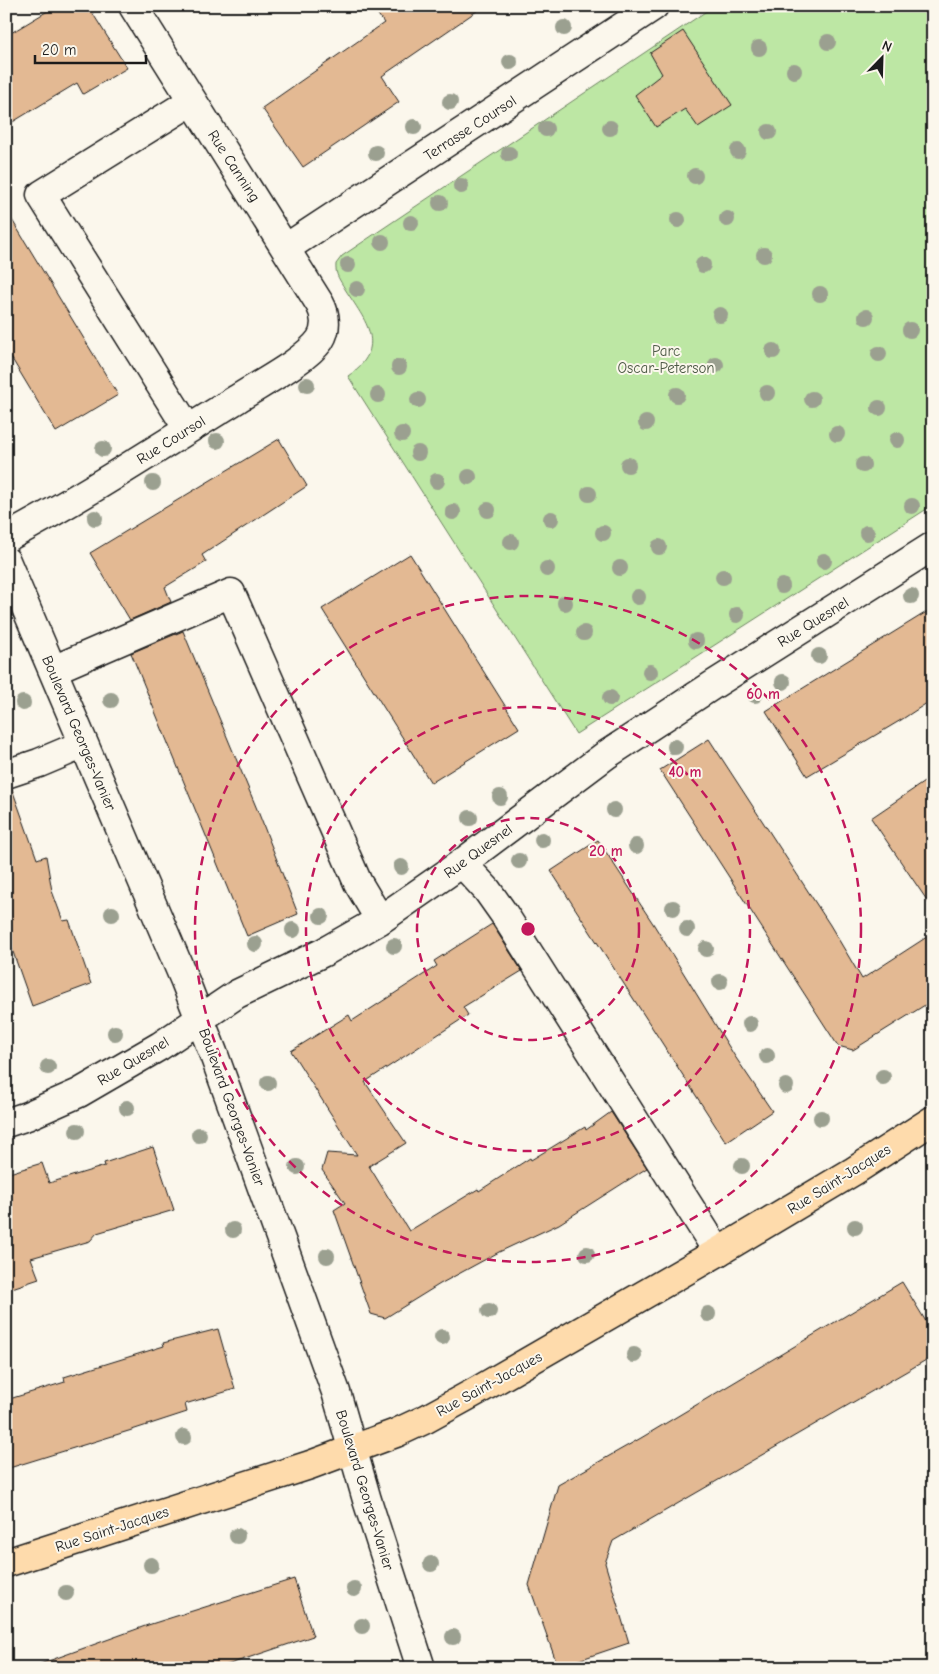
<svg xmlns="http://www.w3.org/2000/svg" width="939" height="1674" font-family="'Comic Neue',sans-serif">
	<rect width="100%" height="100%" fill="#fbf7ec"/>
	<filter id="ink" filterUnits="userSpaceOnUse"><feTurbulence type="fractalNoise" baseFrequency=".02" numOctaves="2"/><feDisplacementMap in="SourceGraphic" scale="10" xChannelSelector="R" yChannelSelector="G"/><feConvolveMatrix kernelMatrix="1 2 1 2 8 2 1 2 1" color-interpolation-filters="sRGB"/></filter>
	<g filter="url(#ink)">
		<path fill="#bde7a4" stroke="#6c8260" d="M 714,6 L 933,6 L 933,505 L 576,734 L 348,376 C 389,347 366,322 345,289 C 340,280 335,275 336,264 L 342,256 Z"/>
		<path fill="#e3b993" stroke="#1c1c1c" d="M 56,6 L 88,6 L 127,68 L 83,94 L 77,83 L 6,126 L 6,36 Z
			M 372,6 L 484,6 L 382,76 L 399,102 L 303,167 L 262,108 L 384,23 Z
			M 683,31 L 732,105 L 698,127 L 685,109 L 656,127 L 635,95 L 662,74 L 650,53 Z
			M 6,210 L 118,395 L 56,432 L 6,349 Z
			M 279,439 L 307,486 L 202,555 L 206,562 L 165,587 L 171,602 L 130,620 L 90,553 Z
			M 410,554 L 519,728 L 431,783 L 322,609 Z
			M 933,608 L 933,699 L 901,720 L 807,776 L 766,711 Z
			M 183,631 L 259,814 L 298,914 L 247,936 L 131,653 Z
			M 709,739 L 830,925 L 862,979 L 933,933 L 933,1000 L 853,1050 L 838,1046 L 660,770 Z
			M 933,776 L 933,909 L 871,818 Z
			M 6,789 L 12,789 L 37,859 L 46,856 L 52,891 L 63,921 L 69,920 L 91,984 L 32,1006 L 6,932 Z
			M 598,840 L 654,925 L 734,1055 L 772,1111 L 726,1142 L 551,871 Z
			M 492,924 L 522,971 L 463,1007 L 468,1015 L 365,1082 L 406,1143 L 369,1166 L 409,1231 L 478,1189 L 479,1191 L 530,1158 L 531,1160 L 585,1127 L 586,1130 L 611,1112 L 647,1168 L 559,1224 L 499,1252 L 440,1284 L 385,1318 L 371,1314 L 334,1210 L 345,1203 L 322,1170 L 327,1153 L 357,1155 L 291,1051 L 349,1015 L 352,1021 L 409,984 L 437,966 L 434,961 Z
			M 153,1147 L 174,1210 L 97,1233 L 90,1241 L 31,1258 L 39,1279 L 6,1290 L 6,1174 L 42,1163 L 49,1183 L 105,1166 L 104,1163 Z
			M 902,1282 L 933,1333 L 933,1356 L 613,1541 L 605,1563 L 629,1643 L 558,1667 L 529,1585 L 558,1485 L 641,1438 Z
			M 218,1329 L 235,1389 L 185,1404 L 187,1412 L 135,1429 L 6,1469 L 6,1400 L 65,1382 L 64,1377 L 164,1346 L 163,1343 Z
			M 294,1579 L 313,1636 L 218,1668 L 41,1668 L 40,1664 L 148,1625 Z"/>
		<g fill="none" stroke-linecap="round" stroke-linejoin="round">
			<defs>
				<path id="minor" d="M 286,248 L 654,6
					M 188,429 L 41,195 L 192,101
					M 6,538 C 85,496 161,446 237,399 C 260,384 305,361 320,340 C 327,329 326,315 320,304 L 133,6
					M 6,561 L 185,981 L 214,1055 L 336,1392 L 367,1500 L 421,1668
					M 53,670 L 231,593 L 358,883 L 380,920
					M 6,774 L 39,763 L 84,744
					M 462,863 L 487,890 L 504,914 L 718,1252
					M 6,1123 L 27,1116 L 79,1093 L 160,1046 L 237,994 L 324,952 L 380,920 L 462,863 L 606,755 L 713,685 L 933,546"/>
				<path id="major" d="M 6,1563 L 310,1465 L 396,1433 L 426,1419 L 477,1391 L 718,1252 L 854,1171 L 933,1120"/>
			</defs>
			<use href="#minor" stroke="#1c1c1c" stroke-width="31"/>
			<use href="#major" stroke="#1c1c1c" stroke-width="31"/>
			<use href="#minor" stroke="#fbf7ec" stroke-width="28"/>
			<use href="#major" stroke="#fedbac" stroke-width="28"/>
		</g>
		<g fill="#9ba090">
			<circle cx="564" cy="28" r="8"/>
			<circle cx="828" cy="42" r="8"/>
			<circle cx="759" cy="48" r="8"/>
			<circle cx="510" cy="62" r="8"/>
			<circle cx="794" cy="71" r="8"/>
			<circle cx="450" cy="102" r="8"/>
			<circle cx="414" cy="127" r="8"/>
			<circle cx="610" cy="128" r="8"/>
			<circle cx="546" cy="129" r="8"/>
			<circle cx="769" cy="132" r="8"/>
			<circle cx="738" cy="151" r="8"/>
			<circle cx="376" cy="153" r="8"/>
			<circle cx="509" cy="154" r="8"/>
			<circle cx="695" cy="176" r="8"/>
			<circle cx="461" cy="186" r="8"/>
			<circle cx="440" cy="203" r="8"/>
			<circle cx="727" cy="219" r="8"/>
			<circle cx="678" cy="220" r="8"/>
			<circle cx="411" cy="223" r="8"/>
			<circle cx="382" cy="242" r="8"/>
			<circle cx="764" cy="255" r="8"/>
			<circle cx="348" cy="265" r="8"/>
			<circle cx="703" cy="265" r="8"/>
			<circle cx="357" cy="289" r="8"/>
			<circle cx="820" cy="294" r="8"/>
			<circle cx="720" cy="315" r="8"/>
			<circle cx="866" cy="317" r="8"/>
			<circle cx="910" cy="330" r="8"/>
			<circle cx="773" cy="351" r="8"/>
			<circle cx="879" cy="354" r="8"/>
			<circle cx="716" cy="365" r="8"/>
			<circle cx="399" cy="367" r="8"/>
			<circle cx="307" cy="385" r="8"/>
			<circle cx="767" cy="393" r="8"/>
			<circle cx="378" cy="395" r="8"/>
			<circle cx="677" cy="395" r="8"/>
			<circle cx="812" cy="399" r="8"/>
			<circle cx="418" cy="400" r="8"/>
			<circle cx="879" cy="408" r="8"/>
			<circle cx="646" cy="423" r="8"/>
			<circle cx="402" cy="434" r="8"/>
			<circle cx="837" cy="434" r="8"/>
			<circle cx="897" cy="440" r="8"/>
			<circle cx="217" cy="441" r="8"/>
			<circle cx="103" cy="449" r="8"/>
			<circle cx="418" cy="453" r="8"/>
			<circle cx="628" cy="465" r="8"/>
			<circle cx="863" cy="465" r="8"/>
			<circle cx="469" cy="477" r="8"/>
			<circle cx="437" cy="481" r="8"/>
			<circle cx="153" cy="483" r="8"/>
			<circle cx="589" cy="494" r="8"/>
			<circle cx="912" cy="506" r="8"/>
			<circle cx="488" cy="510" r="8"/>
			<circle cx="453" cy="512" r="8"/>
			<circle cx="95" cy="518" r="8"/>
			<circle cx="551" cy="519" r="8"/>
			<circle cx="603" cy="533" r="8"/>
			<circle cx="867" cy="533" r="8"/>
			<circle cx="511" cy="542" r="8"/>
			<circle cx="659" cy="547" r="8"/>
			<circle cx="824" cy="561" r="8"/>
			<circle cx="620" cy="568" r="8"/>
			<circle cx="547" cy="569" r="8"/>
			<circle cx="723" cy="577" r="8"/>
			<circle cx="782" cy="586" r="8"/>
			<circle cx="911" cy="596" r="8"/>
			<circle cx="638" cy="597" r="8"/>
			<circle cx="565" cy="603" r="8"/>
			<circle cx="737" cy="615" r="8"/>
			<circle cx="584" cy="633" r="8"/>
			<circle cx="696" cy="641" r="8"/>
			<circle cx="819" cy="656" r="8"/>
			<circle cx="650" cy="672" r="8"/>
			<circle cx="783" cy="682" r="8"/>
			<circle cx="755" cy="695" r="8"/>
			<circle cx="610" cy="698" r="8"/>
			<circle cx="111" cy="700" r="8"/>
			<circle cx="23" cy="703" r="8"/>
			<circle cx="675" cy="747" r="8"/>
			<circle cx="500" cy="797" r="8"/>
			<circle cx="614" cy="810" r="8"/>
			<circle cx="470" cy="818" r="8"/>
			<circle cx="542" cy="840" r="8"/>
			<circle cx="636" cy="846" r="8"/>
			<circle cx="519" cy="861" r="8"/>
			<circle cx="401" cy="867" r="8"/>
			<circle cx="673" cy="908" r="8"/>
			<circle cx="112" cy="914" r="8"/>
			<circle cx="321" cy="916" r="8"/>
			<circle cx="687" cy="929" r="8"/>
			<circle cx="293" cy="930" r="8"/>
			<circle cx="255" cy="944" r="8"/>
			<circle cx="394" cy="946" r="8"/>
			<circle cx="706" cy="949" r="8"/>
			<circle cx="720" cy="982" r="8"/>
			<circle cx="750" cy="1024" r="8"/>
			<circle cx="115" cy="1033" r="8"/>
			<circle cx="767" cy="1056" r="8"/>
			<circle cx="48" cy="1067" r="8"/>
			<circle cx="883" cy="1077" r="8"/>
			<circle cx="268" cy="1083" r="8"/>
			<circle cx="786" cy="1086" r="8"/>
			<circle cx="127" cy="1108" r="8"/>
			<circle cx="821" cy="1118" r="8"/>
			<circle cx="77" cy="1131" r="8"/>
			<circle cx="199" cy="1135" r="8"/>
			<circle cx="742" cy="1166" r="8"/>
			<circle cx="297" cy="1167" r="8"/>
			<circle cx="855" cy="1227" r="8"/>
			<circle cx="233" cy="1230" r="8"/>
			<circle cx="587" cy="1254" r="8"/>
			<circle cx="327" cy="1256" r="8"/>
			<circle cx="489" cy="1311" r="8"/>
			<circle cx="708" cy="1314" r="8"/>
			<circle cx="442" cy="1337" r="8"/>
			<circle cx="634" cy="1355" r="8"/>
			<circle cx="184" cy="1437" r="8"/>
			<circle cx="237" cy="1536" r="8"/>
			<circle cx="431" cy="1564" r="8"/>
			<circle cx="151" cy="1565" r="8"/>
			<circle cx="354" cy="1589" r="8"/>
			<circle cx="66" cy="1593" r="8"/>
			<circle cx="362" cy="1626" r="8"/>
			<circle cx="453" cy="1637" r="8"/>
		</g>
	</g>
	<g fill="none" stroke="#c2185b" stroke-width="2.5" stroke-dasharray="9 6">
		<circle cx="528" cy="929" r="111"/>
		<circle cx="528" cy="929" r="222"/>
		<circle cx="528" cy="929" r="333"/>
	</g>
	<g text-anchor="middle" stroke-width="4" stroke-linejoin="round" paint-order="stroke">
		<g font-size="15" fill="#1c1c1c" stroke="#fbf7ec">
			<text transform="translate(470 128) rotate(-33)" y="5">Terrasse Coursol</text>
			<text transform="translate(234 166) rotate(57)" y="5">Rue Canning</text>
			<text transform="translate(171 440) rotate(-32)" y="5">Rue Coursol</text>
			<text transform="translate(813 622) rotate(-32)" y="5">Rue Quesnel</text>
			<text transform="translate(79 733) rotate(67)" y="5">Boulevard Georges-Vanier</text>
			<text transform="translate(478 851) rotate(-36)" y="5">Rue Quesnel</text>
			<text transform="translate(133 1061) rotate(-31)" y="5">Rue Quesnel</text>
			<text transform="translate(232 1107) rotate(70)" y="5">Boulevard Georges-Vanier</text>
			<text transform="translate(839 1179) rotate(-32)" y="5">Rue Saint-Jacques</text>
			<text transform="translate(489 1384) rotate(-29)" y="5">Rue Saint-Jacques</text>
			<text transform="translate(365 1490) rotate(73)" y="5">Boulevard Georges-Vanier</text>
			<text transform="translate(112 1529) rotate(-18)" y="5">Rue Saint-Jacques</text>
		</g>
		<g font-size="15" fill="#4c5945" stroke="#fbf7ec">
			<text x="666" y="356">Parc<tspan x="666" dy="17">Oscar-Peterson</tspan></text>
		</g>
	</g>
	<circle cx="528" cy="929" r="8" fill="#c2185b" stroke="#fbf7ec" stroke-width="2.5"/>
	<g font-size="15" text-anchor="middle" font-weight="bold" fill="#c2185b" stroke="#fbf7ec" stroke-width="4" stroke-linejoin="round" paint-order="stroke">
		<text x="763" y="699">60 m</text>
		<text x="685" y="777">40 m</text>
		<text x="606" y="856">20 m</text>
	</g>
	<rect width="939" height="1674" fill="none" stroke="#fbf7ec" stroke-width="25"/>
	<rect x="12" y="12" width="914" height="1649" fill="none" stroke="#1c1c1c" stroke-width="2" filter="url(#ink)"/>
	<g transform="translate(882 58) rotate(23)" stroke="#fbf7ec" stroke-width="4" paint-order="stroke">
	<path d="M0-4L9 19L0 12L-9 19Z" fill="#1c1c1c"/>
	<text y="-8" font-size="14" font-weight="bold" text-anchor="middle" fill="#1c1c1c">N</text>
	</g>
	<path d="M35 55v8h111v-8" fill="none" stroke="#1c1c1c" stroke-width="2.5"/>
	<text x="42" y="55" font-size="15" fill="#1c1c1c" stroke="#fbf7ec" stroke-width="4" paint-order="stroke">20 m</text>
</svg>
